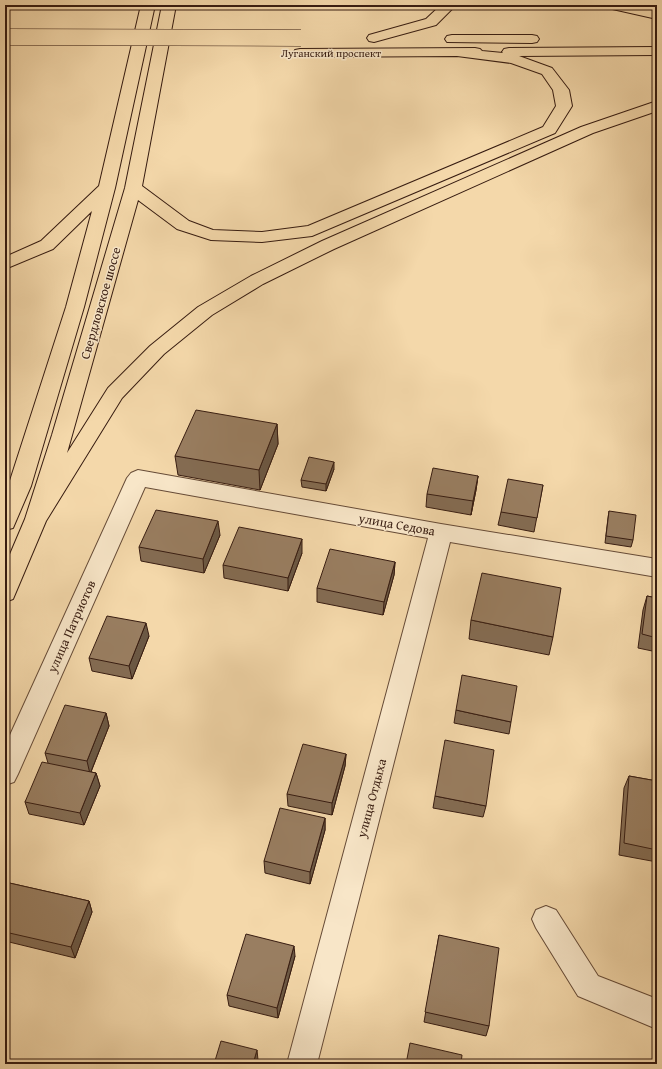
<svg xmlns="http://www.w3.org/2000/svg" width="662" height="1069" font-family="'Gentium Book Plus',serif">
	<rect width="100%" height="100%" fill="#f4d8aa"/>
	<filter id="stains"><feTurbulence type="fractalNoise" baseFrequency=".005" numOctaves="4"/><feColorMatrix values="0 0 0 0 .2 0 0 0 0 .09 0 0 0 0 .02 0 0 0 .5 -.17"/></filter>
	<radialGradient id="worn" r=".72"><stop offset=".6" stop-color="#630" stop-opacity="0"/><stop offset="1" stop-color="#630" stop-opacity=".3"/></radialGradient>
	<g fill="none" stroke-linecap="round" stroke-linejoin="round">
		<defs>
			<path id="minor" d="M 138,470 L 441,524 L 657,559 L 657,577 L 450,542 L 317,1064 L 287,1064 L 428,538 L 145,487 L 18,774 L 14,782 L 5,785 L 5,746 L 127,478 L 131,473 Z
				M 546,906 L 556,910 L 598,976 L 652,997 L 657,996 L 657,1026 L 652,1027 L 578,996 L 536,928 L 532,919 L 536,910 Z"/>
			<path id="major" d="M 141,5 L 155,5 L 115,188 L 84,307 L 31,486 L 13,528 L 5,530 L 5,496 L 66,307 L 92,211 L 53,249 L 5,269 L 5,257 L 41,241 L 99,186 Z
				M 162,5 L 176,5 L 142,186 L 189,221 L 213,230 L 262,232 L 308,226 L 543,127 L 556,106 L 553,90 L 542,74 L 511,63 L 457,56 L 300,57 L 295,56 L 293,53 L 295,50 L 300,49 L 475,48 L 480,49 L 482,51 L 503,53 L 502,52 L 504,49 L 509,48 L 657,47 L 657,55 L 519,56 L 552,68 L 569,90 L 572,106 L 555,133 L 312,236 L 262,242 L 211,240 L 177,229 L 138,200 L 67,453 L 108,388 L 150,346 L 198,307 L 251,276 L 322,241 L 581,127 L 657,101 L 657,111 L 593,133 L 334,249 L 263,284 L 212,315 L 164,354 L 122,398 L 46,521 L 13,599 L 5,602 L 5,566 L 25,519 L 52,435 L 125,188 Z
				M 441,5 L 456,5 L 436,25 L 374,42 L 369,41 L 367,38 L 369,35 L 426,19 Z
				M 606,5 L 631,5 L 657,11 L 657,19 L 608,8 Z
				M 452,35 L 532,35 L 537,36 L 539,39 L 537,42 L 532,43 L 447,42 L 445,39 L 447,36 Z"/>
		</defs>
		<use href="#minor" stroke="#664b37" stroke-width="2"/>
		<use href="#major" stroke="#371c11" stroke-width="2"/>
		<use href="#minor" fill="#f8e6c8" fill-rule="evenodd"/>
		<use href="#major" fill="#f4d8aa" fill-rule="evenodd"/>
		<defs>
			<path id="major-bridge" d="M 5,37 L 301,38"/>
		</defs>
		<use href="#major-bridge" stroke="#371c11" stroke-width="17" stroke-linecap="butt"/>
		<use href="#major-bridge" stroke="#f4d8aa" stroke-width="16"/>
	</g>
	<path fill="#846c53" stroke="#371c11" d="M 277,424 L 278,444 L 260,490 L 178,475 L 175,456 Z
		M 334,469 L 326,491 L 302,487 L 301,480 Z
		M 478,476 L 476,490 L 471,515 L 426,507 L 427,494 Z
		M 543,485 L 534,532 L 498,525 L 501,512 Z
		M 609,511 L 633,540 L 631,547 L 605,543 L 608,518 Z
		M 220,535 L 204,573 L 141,561 L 139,547 Z
		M 302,553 L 288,591 L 224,578 L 223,565 Z
		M 395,562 L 394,575 L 383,615 L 317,602 L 317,588 Z
		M 647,596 L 657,598 L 657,652 L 638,648 L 643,610 Z
		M 471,620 L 553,637 L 549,655 L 469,639 Z
		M 149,636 L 132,679 L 92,671 L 89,658 Z
		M 456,710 L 511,722 L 509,734 L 454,723 Z
		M 106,713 L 109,726 L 91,772 L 96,773 L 100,786 L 84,825 L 29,814 L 25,802 L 48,763 L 45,753 Z
		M 346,754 L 345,766 L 332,815 L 288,806 L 287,794 Z
		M 629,776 L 657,781 L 657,862 L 619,855 L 624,788 Z
		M 435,796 L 486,806 L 483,817 L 433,808 Z
		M 325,818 L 325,830 L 310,884 L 265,873 L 264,861 Z
		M 5,882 L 89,901 L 92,912 L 75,958 L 5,941 Z
		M 439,935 L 489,1026 L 486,1036 L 424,1022 Z
		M 295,956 L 278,1018 L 229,1006 L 227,995 Z"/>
	<path fill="#6b5844" stroke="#371c11" d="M 277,424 L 278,444 L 260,490 L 259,470 Z
		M 334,462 L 334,469 L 326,491 L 326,484 Z
		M 478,476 L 476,490 L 471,515 L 473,501 Z
		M 218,521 L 220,535 L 204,573 L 203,559 Z
		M 302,539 L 302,553 L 288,591 L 288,578 Z
		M 395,562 L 394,575 L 383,615 L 384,602 Z
		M 146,623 L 149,636 L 132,679 L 129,666 Z
		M 106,713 L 109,726 L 90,774 L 87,761 Z
		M 346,754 L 345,766 L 332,815 L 332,803 Z
		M 96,773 L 100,786 L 84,825 L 80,813 Z
		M 325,818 L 325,830 L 310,884 L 310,872 Z
		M 89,901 L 92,912 L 75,958 L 71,947 Z
		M 294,946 L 295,956 L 278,1018 L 277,1008 Z
		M 257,1050 L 258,1060 L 257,1064 L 253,1064 Z"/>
	<path fill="#997e61" stroke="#371c11" d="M 196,410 L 277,424 L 259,470 L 175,456 Z
		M 309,457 L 334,462 L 326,484 L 301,480 Z
		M 433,468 L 478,476 L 473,501 L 427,494 Z
		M 508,479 L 543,485 L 537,518 L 501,512 Z
		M 156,510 L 218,521 L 203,559 L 139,547 Z
		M 609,511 L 636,515 L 633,540 L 606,536 Z
		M 239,527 L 302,539 L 288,578 L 223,565 Z
		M 330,549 L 395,562 L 384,602 L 317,588 Z
		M 482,573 L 561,588 L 553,637 L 471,620 Z
		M 647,596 L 657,598 L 657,638 L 642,634 Z
		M 107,616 L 146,623 L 129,666 L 89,658 Z
		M 462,675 L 517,686 L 511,722 L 456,710 Z
		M 65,705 L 106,713 L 87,761 L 45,753 Z
		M 445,740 L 494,750 L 486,806 L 435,796 Z
		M 303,744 L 346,754 L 332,803 L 287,794 Z
		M 42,762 L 96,773 L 80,813 L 25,802 Z
		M 629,776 L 657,781 L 657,850 L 624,843 Z
		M 280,808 L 325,818 L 310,872 L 264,861 Z
		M 5,882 L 89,901 L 71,947 L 5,932 Z
		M 246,934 L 294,946 L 277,1008 L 227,995 Z
		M 439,935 L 499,948 L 489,1026 L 425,1012 Z
		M 221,1041 L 257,1050 L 253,1064 L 214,1064 Z
		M 410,1043 L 462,1055 L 461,1064 L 406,1064 Z"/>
	<g text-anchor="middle" stroke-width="3" stroke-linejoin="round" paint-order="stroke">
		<g font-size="11" fill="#371c11" stroke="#f8e6c8">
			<text x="331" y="57">Луганский проспект</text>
		</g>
		<g font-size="13" fill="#371c11" stroke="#f8e6c8">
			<text transform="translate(100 303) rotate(-74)" y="5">Свердловское шоссе</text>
			<text transform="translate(397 524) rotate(10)" y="5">улица Седова</text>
			<text transform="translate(71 626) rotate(-66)" y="5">улица Патриотов</text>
			<text transform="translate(371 798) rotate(-75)" y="5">улица Отдыха</text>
		</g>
	</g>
	<rect width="662" height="1069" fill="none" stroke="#f4d8aa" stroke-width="20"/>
	<rect x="6" y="6" width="650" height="1057" fill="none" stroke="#371c11" stroke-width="2"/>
	<rect x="10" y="10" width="642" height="1049" fill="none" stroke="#371c11"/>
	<rect width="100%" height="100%" filter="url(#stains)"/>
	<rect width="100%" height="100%" fill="url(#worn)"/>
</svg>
